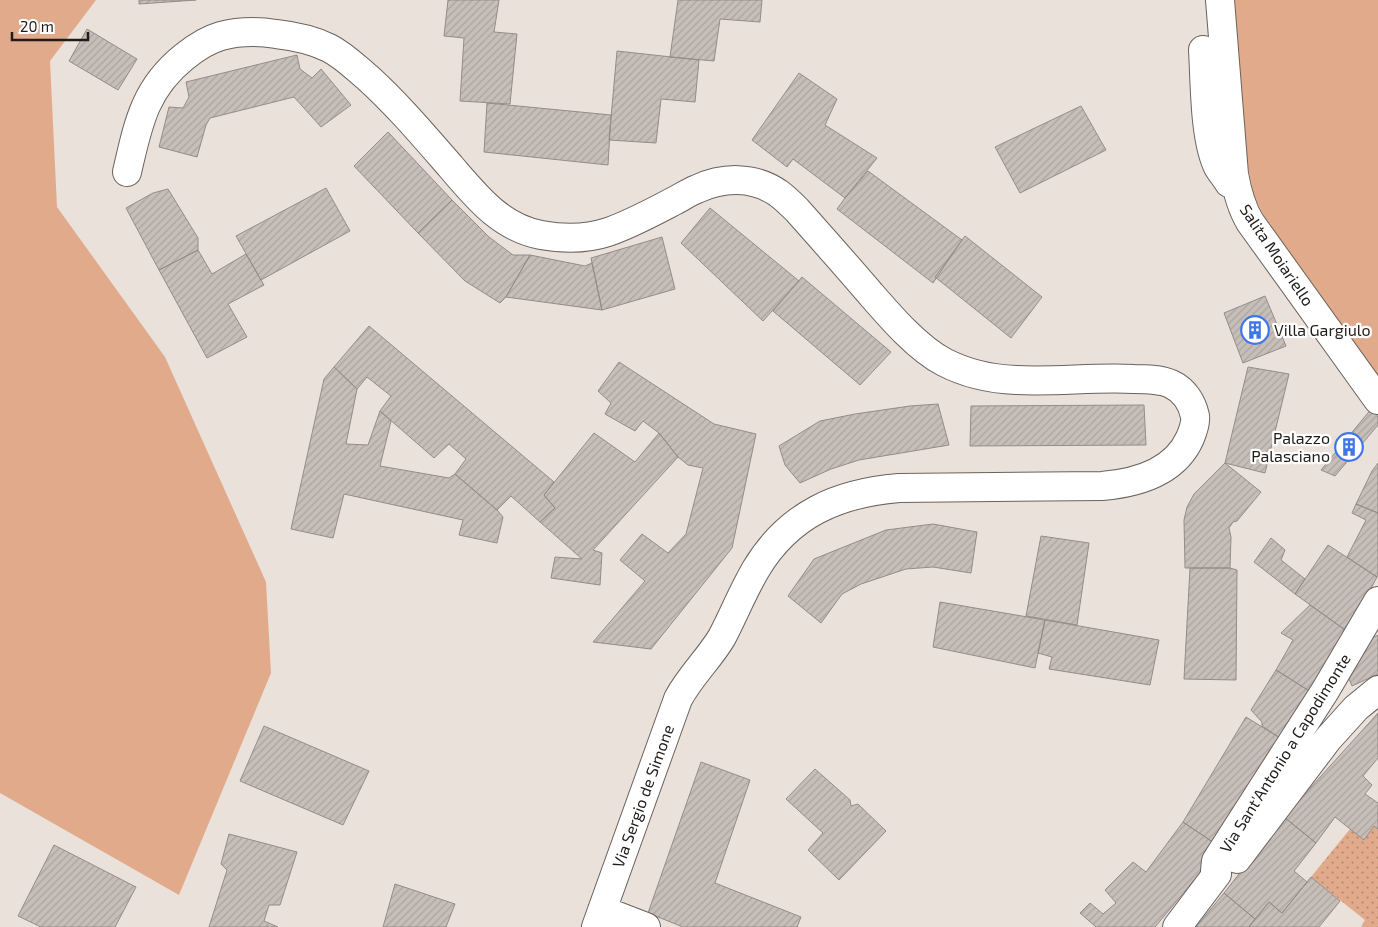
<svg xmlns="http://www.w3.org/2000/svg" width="1378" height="927" font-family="'Exo 2',sans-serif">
	<defs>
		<pattern id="grass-dots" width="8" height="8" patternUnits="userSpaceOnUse" patternTransform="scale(1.25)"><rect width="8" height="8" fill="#e1ab8b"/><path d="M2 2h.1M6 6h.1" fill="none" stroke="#b68a71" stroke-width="1.8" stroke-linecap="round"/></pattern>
		<pattern id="building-hatch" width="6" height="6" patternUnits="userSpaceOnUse" patternTransform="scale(1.25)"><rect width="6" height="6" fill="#c7beb9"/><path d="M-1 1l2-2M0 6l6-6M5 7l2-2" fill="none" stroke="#aaa39e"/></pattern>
	</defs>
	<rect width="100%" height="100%" fill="#eae1db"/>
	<path fill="url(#grass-dots)" d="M 1374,826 L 1378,829 L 1378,927 L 1361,927 L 1365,920 L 1311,877 L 1350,829 L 1364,840 Z"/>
	<path fill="#e1ab8b" d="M 0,0 L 96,0 L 50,61 L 57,207 L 165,357 L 266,582 L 271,673 L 179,895 L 0,793 Z
		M 1233,0 L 1378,0 L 1378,387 L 1268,224 L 1254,197 L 1245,152 Z"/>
	<path fill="url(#building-hatch)" stroke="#958c87" d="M 139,0 L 196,0 L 139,4 Z
		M 448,0 L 499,0 L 494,32 L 517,34 L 510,104 L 460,101 L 464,38 L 444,36 Z
		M 678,0 L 762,0 L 760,22 L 720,19 L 714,61 L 670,57 Z
		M 87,29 L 137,59 L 118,90 L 69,61 Z
		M 617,51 L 699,60 L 695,102 L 661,99 L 656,143 L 609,140 Z
		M 297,55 L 300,69 L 312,78 L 321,69 L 351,105 L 321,127 L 294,97 L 210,118 L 206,125 L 197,157 L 159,147 L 169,107 L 183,108 L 189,97 L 186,82 Z
		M 799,73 L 837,99 L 825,125 L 877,158 L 845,198 L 793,159 L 787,167 L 752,140 Z
		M 487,103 L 611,115 L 608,165 L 484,152 Z
		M 1081,106 L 1106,150 L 1020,193 L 995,147 Z
		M 388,132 L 452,200 L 418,233 L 354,166 Z
		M 868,171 L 962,240 L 933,283 L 837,209 L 845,198 Z
		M 326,188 L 350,231 L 261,280 L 236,236 Z
		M 168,189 L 198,238 L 198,250 L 159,270 L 126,208 L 153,193 Z
		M 452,200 L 489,237 L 513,255 L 530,255 L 506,297 L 500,303 L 465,281 L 418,233 Z
		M 710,208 L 799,281 L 763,321 L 681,243 Z
		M 965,236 L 1042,297 L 1011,338 L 935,277 Z
		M 662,237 L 675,289 L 602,310 L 591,258 Z
		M 198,250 L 212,274 L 246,254 L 261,280 L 264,285 L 228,304 L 247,337 L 207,358 L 159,270 Z
		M 530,255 L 585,266 L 592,263 L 602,310 L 506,297 Z
		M 802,277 L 891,352 L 860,385 L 773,311 Z
		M 1265,296 L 1286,346 L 1243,363 L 1224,313 Z
		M 369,326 L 554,482 L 544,495 L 555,508 L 540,522 L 511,496 L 497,510 L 455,474 L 466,459 L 449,444 L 434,458 L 380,411 L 391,396 L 367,377 L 357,389 L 334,367 Z
		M 619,362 L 714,424 L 756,434 L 732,548 L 651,649 L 593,642 L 645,581 L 620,560 L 642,534 L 668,553 L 686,534 L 703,468 L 688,465 L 678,457 L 659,433 L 643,421 L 635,431 L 605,414 L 611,403 L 598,391 Z
		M 334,367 L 357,389 L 346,444 L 368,445 L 380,411 L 391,421 L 380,466 L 449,478 L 455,474 L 497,510 L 503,517 L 497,543 L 459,535 L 463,520 L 344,494 L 333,538 L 291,529 L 324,379 Z
		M 1248,367 L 1289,374 L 1265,473 L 1225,463 Z
		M 938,404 L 949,445 L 859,460 L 831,469 L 800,483 L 785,465 L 779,446 L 820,421 L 855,414 L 910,406 Z
		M 1144,405 L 1146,445 L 970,446 L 971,406 Z
		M 1372,408 L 1378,417 L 1378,425 L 1335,476 L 1321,470 Z
		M 594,433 L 635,462 L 659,433 L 678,457 L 593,550 L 602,553 L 600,585 L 551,578 L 555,557 L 582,559 L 540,522 L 555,508 L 544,495 Z
		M 1225,463 L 1261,492 L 1237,521 L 1233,522 L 1229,528 L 1231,537 L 1230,568 L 1185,568 L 1184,520 L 1187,507 L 1194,494 Z
		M 1378,463 L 1378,513 L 1356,504 L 1372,471 Z
		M 1356,504 L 1378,513 L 1378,575 L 1377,577 L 1347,557 L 1366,520 L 1352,513 Z
		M 933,524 L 977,532 L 971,573 L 933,567 L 906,569 L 861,584 L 842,594 L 821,623 L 788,596 L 814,559 L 886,530 Z
		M 1041,536 L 1089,543 L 1077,625 L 1026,616 Z
		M 1271,538 L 1285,550 L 1281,560 L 1305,579 L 1295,594 L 1254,562 Z
		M 1328,545 L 1377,577 L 1348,632 L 1295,594 Z
		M 1190,568 L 1230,568 L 1237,570 L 1236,680 L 1184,679 Z
		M 940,602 L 1045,620 L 1035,668 L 933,647 Z
		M 1310,605 L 1348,632 L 1311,692 L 1276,670 L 1293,640 L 1281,633 Z
		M 1045,620 L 1159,640 L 1150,685 L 1049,669 L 1052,657 L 1038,653 Z
		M 1378,635 L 1378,674 L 1352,686 L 1349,679 L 1372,638 Z
		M 1276,670 L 1311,692 L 1280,738 L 1262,726 L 1262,722 L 1251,710 Z
		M 1378,713 L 1378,758 L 1363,776 L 1372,785 L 1365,794 L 1378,803 L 1378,829 L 1374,826 L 1364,840 L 1335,817 L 1316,843 L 1284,817 Z
		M 1246,717 L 1280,738 L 1217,845 L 1183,822 Z
		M 264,726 L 369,771 L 343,825 L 240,781 Z
		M 701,762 L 750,780 L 715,883 L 801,917 L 797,927 L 683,927 L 648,913 Z
		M 815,769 L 850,800 L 851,806 L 858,804 L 886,831 L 839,880 L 808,850 L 823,833 L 786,799 Z
		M 1284,817 L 1316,843 L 1294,871 L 1307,882 L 1282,913 L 1269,902 L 1255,919 L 1224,893 Z
		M 1183,822 L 1217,845 L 1220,849 L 1155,927 L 1096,927 L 1080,913 L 1090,903 L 1103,914 L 1116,903 L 1105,890 L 1133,862 L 1146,872 Z
		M 229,834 L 297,852 L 280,905 L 269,905 L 264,921 L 278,927 L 209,927 L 227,870 L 221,864 Z
		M 54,845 L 136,887 L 115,927 L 41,927 L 18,916 Z
		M 1311,877 L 1340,901 L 1319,927 L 1249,927 L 1269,902 L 1282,913 Z
		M 395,884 L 455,904 L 446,927 L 383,927 Z
		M 1224,893 L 1255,919 L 1249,927 L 1196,927 Z"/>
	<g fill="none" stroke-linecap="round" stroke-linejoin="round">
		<defs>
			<path id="minor" d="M 1220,0 L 1234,174 C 1237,191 1241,207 1250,222 L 1378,400
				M 1203,50 C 1205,81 1204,139 1218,167 C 1221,172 1226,178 1229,183
				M 127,172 C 138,125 144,89 184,57 C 195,48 207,40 221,36 C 240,31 257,31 276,34 C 294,36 313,40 329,48 C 343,55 355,67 367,77 C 397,104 424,136 451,167 C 477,197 500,227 541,235 C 563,239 587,239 608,232 C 631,224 653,212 674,201 C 682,197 689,192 697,189 C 723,177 753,176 778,193 C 785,198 791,204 797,210 C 821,237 845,264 869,292 C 889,315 917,348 944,362 C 965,373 992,379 1016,380 C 1055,382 1095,377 1134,379 C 1145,379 1160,379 1171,384 C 1184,390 1192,402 1195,416 C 1196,423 1193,431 1190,438 C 1175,472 1137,483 1102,486 L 899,488 C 838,493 789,514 756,569 C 743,591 734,614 722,637 C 709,659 690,676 678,699 L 596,927
				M 1237,859 L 1328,739 L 1356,708 L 1378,690
				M 1217,874 L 1215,871 L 1216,861 L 1325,691 L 1378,601
				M 602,910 L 646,927
				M 1177,927 L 1217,874"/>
		</defs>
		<use href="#minor" stroke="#6a625d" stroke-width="30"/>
		<use href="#minor" stroke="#fff" stroke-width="28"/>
	</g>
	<defs>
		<symbol id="building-ring" viewBox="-11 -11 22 22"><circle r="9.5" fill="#fff" stroke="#4077e7" stroke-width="1.5"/><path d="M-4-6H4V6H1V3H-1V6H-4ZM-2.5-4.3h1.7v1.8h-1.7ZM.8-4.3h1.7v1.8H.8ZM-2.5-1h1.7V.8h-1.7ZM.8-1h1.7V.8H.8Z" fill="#4077e7"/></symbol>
	</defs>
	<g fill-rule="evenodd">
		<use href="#building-ring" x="1239" y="314" width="32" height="32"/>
		<use href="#building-ring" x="1333" y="431" width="32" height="32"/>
	</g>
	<g text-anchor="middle" stroke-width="4.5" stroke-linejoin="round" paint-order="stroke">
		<g font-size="16" fill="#1f1c1a" stroke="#fff">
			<text transform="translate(1277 255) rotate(56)" y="6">Salita Moiariello</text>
			<text transform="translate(1285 753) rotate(-58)" y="6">Via Sant'Antonio a Capodimonte</text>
			<text transform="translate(643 796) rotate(-70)" y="6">Via Sergio de Simone</text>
		</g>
		<g font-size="16" fill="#1f1c1a" stroke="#fff" text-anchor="start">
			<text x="1274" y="336">Villa Gargiulo</text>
			<text x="1330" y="444" text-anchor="end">Palazzo<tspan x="1330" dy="18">Palasciano</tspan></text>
		</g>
	</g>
	<path d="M12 32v8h76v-8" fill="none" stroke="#1f1c1a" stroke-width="2.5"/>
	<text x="20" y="32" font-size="15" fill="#1f1c1a" stroke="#ffffff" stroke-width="4" paint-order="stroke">20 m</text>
</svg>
